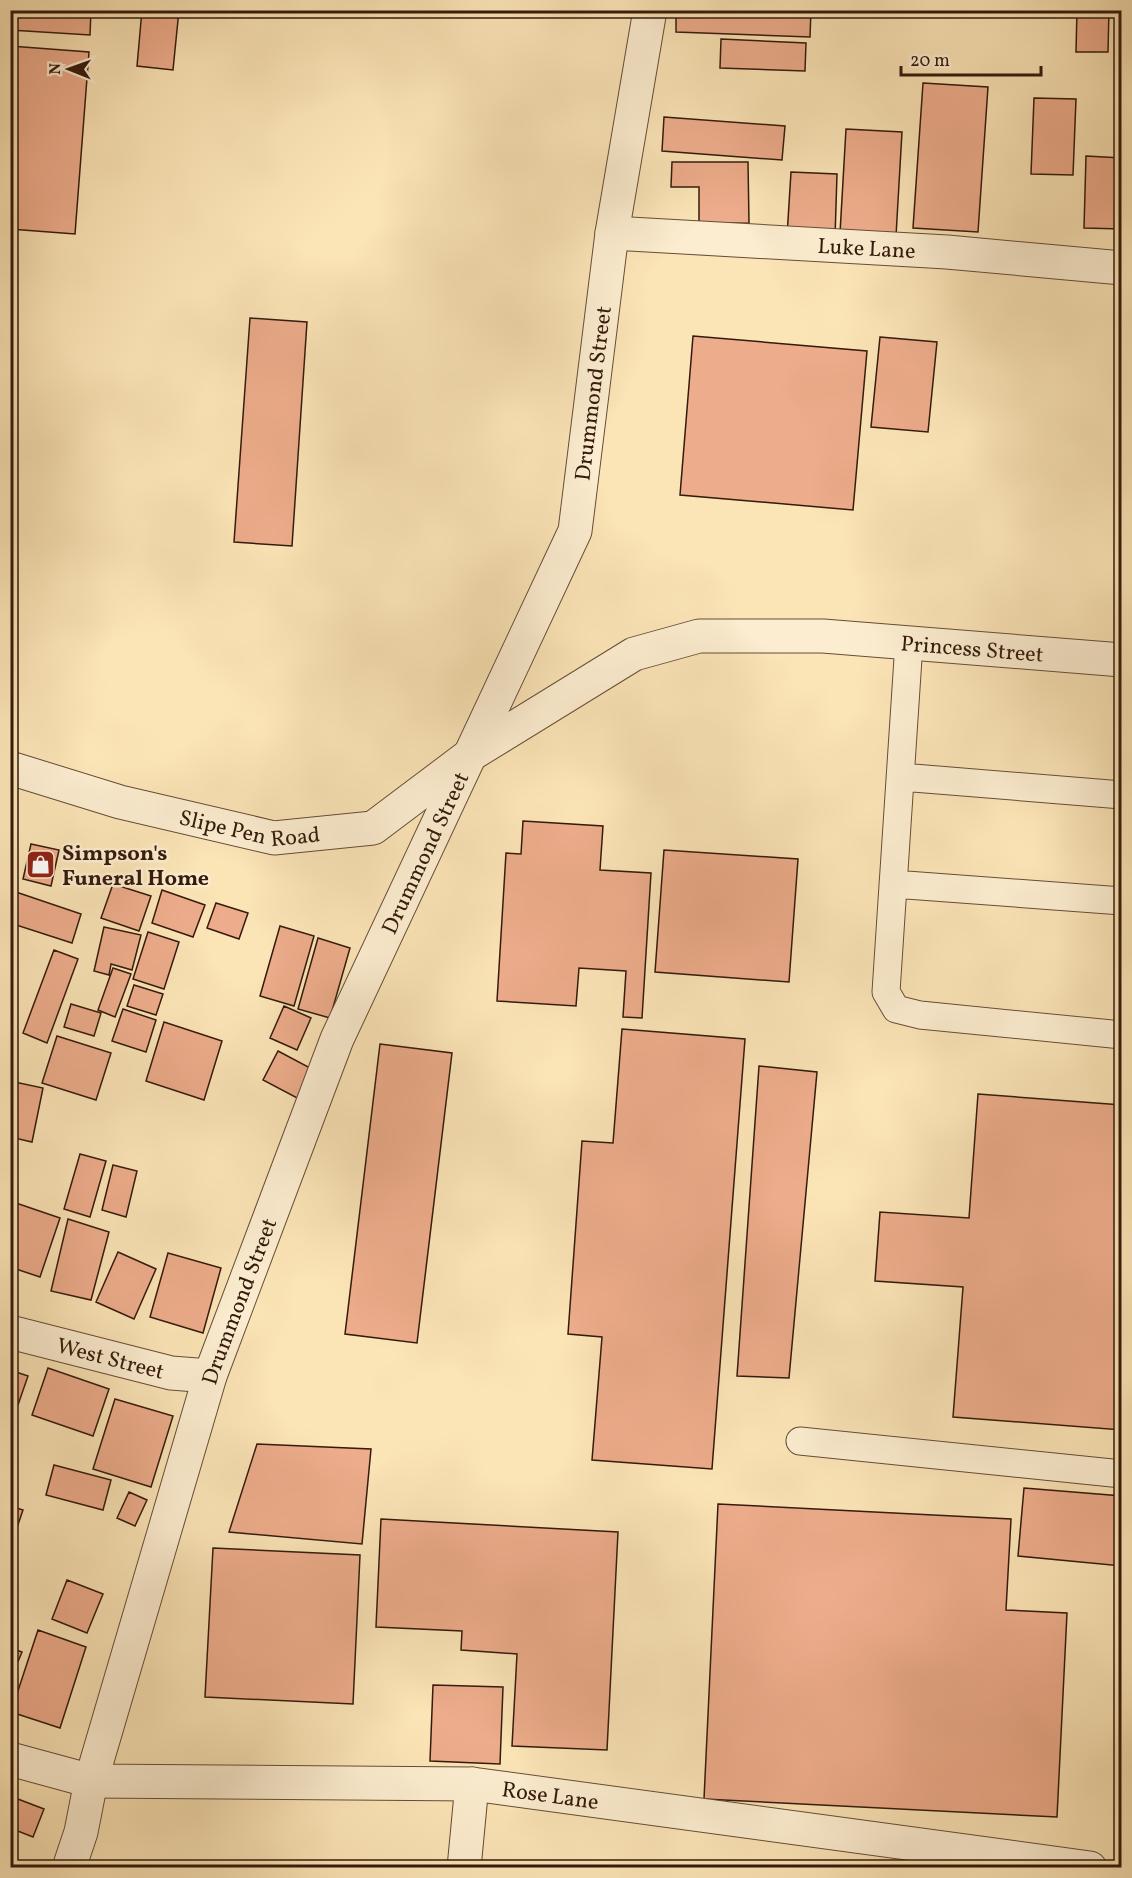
<svg xmlns="http://www.w3.org/2000/svg" width="1132" height="1878" font-family="Vollkorn,serif">
	<rect width="100%" height="100%" fill="#fbe4b6"/>
	<filter id="stains"><feTurbulence type="fractalNoise" baseFrequency=".00333" numOctaves="4"/><feColorMatrix values="0 0 0 0 .2 0 0 0 0 .09 0 0 0 0 .02 0 0 0 .5 -.17"/></filter>
	<radialGradient id="worn" r=".72"><stop offset=".6" stop-color="#630" stop-opacity="0"/><stop offset="1" stop-color="#630" stop-opacity=".3"/></radialGradient>
	<path fill="#edac8b" stroke="#341a0c" stroke-width="1.5" d="M 10,10 L 91,10 L 90,35 L 10,30 Z
		M 142,10 L 179,10 L 173,70 L 137,66 Z
		M 676,10 L 811,10 L 810,37 L 676,32 Z
		M 1077,10 L 1109,10 L 1108,52 L 1076,52 Z
		M 721,39 L 806,43 L 805,71 L 720,68 Z
		M 10,46 L 89,52 L 75,234 L 10,229 Z
		M 923,83 L 988,87 L 978,232 L 913,228 Z
		M 1034,98 L 1076,99 L 1073,175 L 1031,174 Z
		M 664,117 L 785,126 L 782,160 L 662,151 Z
		M 846,129 L 902,132 L 896,236 L 840,233 Z
		M 1086,156 L 1122,158 L 1122,229 L 1084,228 Z
		M 672,162 L 748,162 L 749,223 L 699,224 L 699,187 L 671,187 Z
		M 791,172 L 837,174 L 835,238 L 787,236 Z
		M 250,318 L 307,322 L 292,546 L 234,542 Z
		M 693,336 L 867,351 L 853,510 L 680,495 Z
		M 880,337 L 937,342 L 928,432 L 871,427 Z
		M 523,821 L 603,826 L 600,870 L 651,873 L 642,1018 L 623,1017 L 626,971 L 579,968 L 576,1006 L 497,1001 L 506,853 L 521,854 Z
		M 31,844 L 59,850 L 51,886 L 23,879 Z
		M 664,850 L 798,859 L 789,982 L 655,972 Z
		M 113,884 L 151,896 L 139,931 L 101,918 Z
		M 162,890 L 205,905 L 193,937 L 152,923 Z
		M 13,891 L 81,914 L 72,943 L 10,923 L 10,898 Z
		M 216,903 L 248,913 L 239,939 L 207,928 Z
		M 280,926 L 314,936 L 294,1006 L 260,996 Z
		M 104,927 L 141,935 L 132,970 L 111,964 L 109,975 L 94,971 Z
		M 148,932 L 179,942 L 164,989 L 133,979 Z
		M 318,938 L 350,948 L 330,1018 L 298,1009 Z
		M 54,950 L 78,959 L 47,1043 L 23,1033 Z
		M 113,968 L 131,974 L 115,1017 L 98,1010 Z
		M 134,985 L 163,994 L 156,1015 L 127,1006 Z
		M 71,1004 L 101,1013 L 94,1036 L 64,1027 Z
		M 284,1006 L 311,1018 L 297,1050 L 270,1038 Z
		M 123,1009 L 156,1020 L 146,1052 L 112,1041 Z
		M 164,1022 L 222,1041 L 204,1100 L 146,1081 Z
		M 622,1029 L 745,1039 L 712,1469 L 592,1460 L 602,1337 L 568,1334 L 582,1141 L 613,1143 Z
		M 57,1036 L 111,1053 L 96,1100 L 42,1083 Z
		M 380,1044 L 452,1053 L 417,1343 L 345,1334 Z
		M 278,1051 L 314,1070 L 299,1099 L 263,1080 Z
		M 759,1066 L 817,1072 L 789,1378 L 737,1376 Z
		M 10,1081 L 43,1088 L 32,1142 L 10,1137 Z
		M 978,1094 L 1122,1105 L 1122,1430 L 953,1417 L 963,1287 L 875,1281 L 880,1212 L 969,1218 Z
		M 80,1154 L 106,1161 L 90,1217 L 64,1209 Z
		M 113,1165 L 137,1171 L 126,1217 L 102,1210 Z
		M 10,1175 L 16,1177 L 10,1188 Z
		M 13,1202 L 60,1218 L 40,1277 L 10,1267 L 10,1209 Z
		M 68,1219 L 109,1232 L 91,1300 L 51,1291 Z
		M 118,1252 L 156,1269 L 134,1319 L 96,1302 Z
		M 168,1253 L 221,1268 L 203,1333 L 150,1317 Z
		M 48,1368 L 109,1389 L 93,1436 L 32,1415 Z
		M 10,1370 L 28,1376 L 11,1425 L 10,1424 Z
		M 115,1399 L 173,1416 L 151,1487 L 93,1469 Z
		M 257,1444 L 371,1449 L 362,1544 L 229,1532 Z
		M 54,1465 L 111,1480 L 103,1510 L 46,1495 Z
		M 1024,1488 L 1122,1496 L 1122,1566 L 1018,1556 Z
		M 129,1492 L 147,1500 L 135,1526 L 117,1518 Z
		M 718,1504 L 1011,1519 L 1006,1610 L 1067,1613 L 1057,1817 L 704,1799 Z
		M 10,1506 L 23,1510 L 11,1545 L 10,1545 Z
		M 381,1519 L 618,1532 L 607,1750 L 512,1746 L 517,1654 L 461,1650 L 462,1631 L 376,1627 Z
		M 213,1548 L 360,1555 L 353,1704 L 205,1697 Z
		M 67,1580 L 103,1594 L 87,1633 L 52,1619 Z
		M 38,1630 L 86,1647 L 60,1728 L 11,1712 Z
		M 10,1648 L 22,1652 L 10,1681 Z
		M 433,1685 L 503,1687 L 500,1764 L 430,1761 Z
		M 10,1796 L 44,1809 L 33,1837 L 10,1828 Z"/>
	<g fill="none" stroke-linecap="round" stroke-linejoin="round">
		<defs>
			<path id="service" d="M 909,643 L 886,992 L 896,1009 L 920,1015 L 1122,1035
				M 901,777 L 1122,795
				M 893,884 L 1122,901
				M 800,1441 L 1122,1474"/>
			<g id="minor">
				<path id="s1" d="M 612,233 L 947,252 L 1122,268"/>
				<path id="s2" d="M 10,1332 L 171,1373 L 210,1376"/>
				<path id="s3" d="M 10,1759 L 91,1781 L 472,1784 L 1090,1868"/>
				<path id="s4" d="M 69,1868 L 81,1832 L 91,1781 L 210,1376 L 337,1039 L 575,531 L 612,233 L 650,10"/>
				<path d="M 464,1868 L 472,1784"/>
			</g>
			<g id="tertiary">
				<path id="s5" d="M 10,768 L 120,802 L 274,838 L 373,828 L 470,755 L 634,654 L 699,636 L 823,636 L 1122,660"/>
			</g>
		</defs>
		<use href="#service" stroke="#664c36" stroke-width="29"/>
		<use href="#minor" stroke="#664c36" stroke-width="35"/>
		<use href="#tertiary" stroke="#664c36" stroke-width="35"/>
		<use href="#service" stroke="#fcedd0" stroke-width="27"/>
		<use href="#minor" stroke="#fcedd0" stroke-width="33"/>
		<use href="#tertiary" stroke="#fcedd0" stroke-width="33"/>
	</g>
	<defs>
		<symbol id="shop-square" viewBox="-11 -11 22 22"><rect x="-9" y="-9" width="18" height="18" rx="4" fill="#8f2418" stroke="#fcedd0"/><path d="M-5-2.5h2.3a2.7 3.5 0 0 1 5.4 0H5L5.5 6h-11ZM-1.5-2.5h3a1.5 2.3 0 0 0-3 0Z" fill="#fff"/></symbol>
	</defs>
	<g fill-rule="evenodd">
		<use href="#shop-square" x="24" y="848" width="33" height="33"/>
	</g>
	<g text-anchor="middle" stroke-width="5" stroke-linejoin="round" paint-order="stroke">
		<g font-size="22" fill="#341a0c" stroke="#fcedd0">
			<text dy="8" stroke="none"><textPath href="#s1" startOffset="255">Luke Lane</textPath></text>
			<text dy="8" stroke="none"><textPath href="#s4" startOffset="1572">Drummond Street</textPath></text>
			<text dy="8" stroke="none"><textPath href="#s5" startOffset="1028">Princess Street</textPath></text>
			<text dy="8" stroke="none"><textPath href="#s5" startOffset="248">Slipe Pen Road</textPath></text>
			<text dy="8" stroke="none"><textPath href="#s4" startOffset="1078">Drummond Street</textPath></text>
			<text dy="8" stroke="none"><textPath href="#s4" startOffset="592">Drummond Street</textPath></text>
			<text dy="8" stroke="none"><textPath href="#s2" startOffset="104">West Street</textPath></text>
			<text dy="8" stroke="none"><textPath href="#s3" startOffset="544">Rose Lane</textPath></text>
		</g>
		<g font-size="22" font-weight="bold" fill="#341a0c" stroke="#fcedd0" text-anchor="start">
			<text x="62" y="860">Simpson's<tspan x="62" dy="25">Funeral Home</tspan></text>
		</g>
	</g>
	<rect width="1132" height="1878" fill="none" stroke="#fbe4b6" stroke-width="36"/>
	<rect x="12" y="12" width="1108" height="1854" fill="none" stroke="#341a0c" stroke-width="3"/>
	<rect x="18" y="18" width="1096" height="1842" fill="none" stroke="#341a0c" stroke-width="1.5"/>
	<g transform="translate(69 69) rotate(271)" stroke="#fcedd0" stroke-width="4.5" paint-order="stroke">
	<path d="M0-4.5L10 22L0 15L-10 22Z" fill="#341a0c"/>
	<text y="-9" font-size="16" font-weight="bold" text-anchor="middle" fill="#341a0c">N</text>
	</g>
	<path d="M901 66v9h140v-9" fill="none" stroke="#341a0c" stroke-width="3"/>
	<text x="910" y="66" font-size="18" fill="#341a0c" stroke="#fcedd0" stroke-width="4.5" paint-order="stroke">20 m</text>
	<rect width="100%" height="100%" filter="url(#stains)"/>
	<rect width="100%" height="100%" fill="url(#worn)"/>
</svg>
